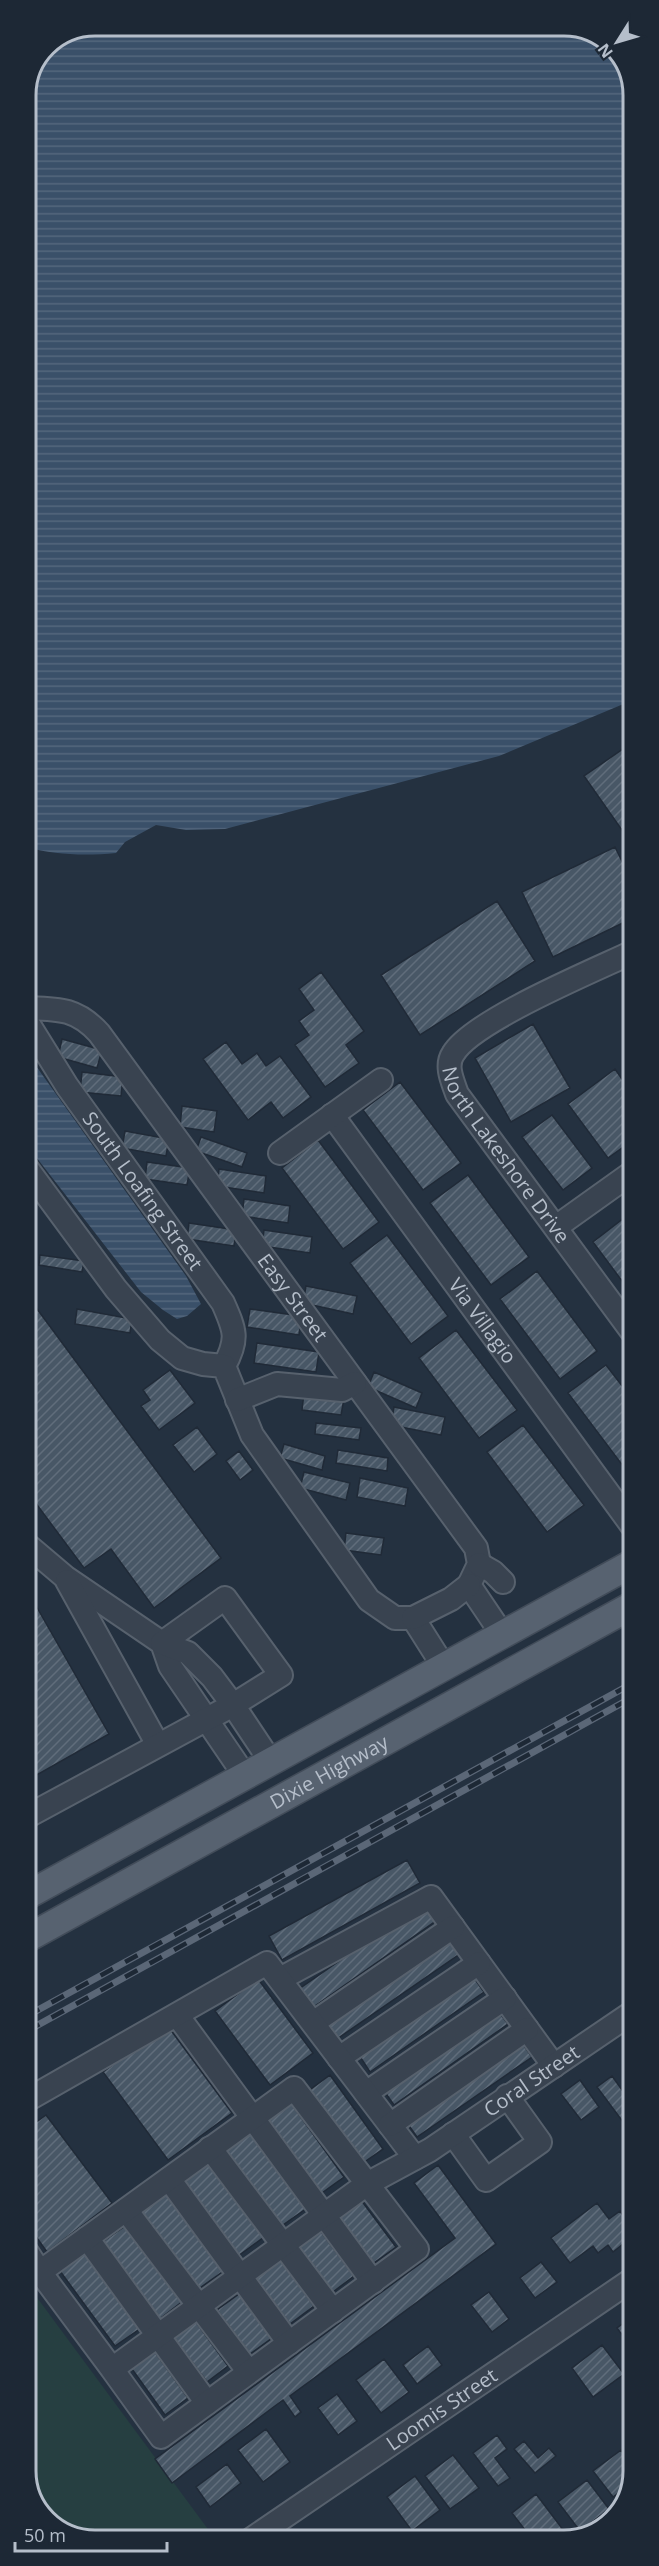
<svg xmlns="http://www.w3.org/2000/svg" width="659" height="2566" font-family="'Open Sans',sans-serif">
	<defs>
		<pattern id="water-rules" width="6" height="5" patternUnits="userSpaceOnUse" patternTransform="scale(1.5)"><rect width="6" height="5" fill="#3a5069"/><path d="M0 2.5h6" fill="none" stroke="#54677d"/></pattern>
		<pattern id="building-hatch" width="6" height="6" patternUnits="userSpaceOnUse" patternTransform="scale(1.5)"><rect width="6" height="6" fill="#485766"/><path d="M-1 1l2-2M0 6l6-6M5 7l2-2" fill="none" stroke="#606d7b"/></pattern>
	</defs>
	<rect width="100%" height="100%" fill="#243140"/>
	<path fill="#263f41" d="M 27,2284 L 216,2540 L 86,2540 L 46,2520 L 27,2484 Z"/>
	<path fill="url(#water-rules)" d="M 95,26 L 573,26 L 613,46 L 632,82 L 633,700 L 499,756 L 225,829 L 186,830 L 156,825 L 125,842 L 116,853 C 85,856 55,855 26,847 L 26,94 L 46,46 Z
		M 26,1052 L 186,1276 L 201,1304 L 187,1316 L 177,1319 L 163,1310 L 141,1292 L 26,1144 Z"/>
	<path fill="url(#building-hatch)" stroke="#202a37" stroke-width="1.5" d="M 633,742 L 633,826 L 624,833 L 584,776 Z
		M 615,847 L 633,884 L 633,918 L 553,957 L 522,892 Z
		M 497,901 L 535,961 L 420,1035 L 381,975 Z
		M 321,972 L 364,1031 L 346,1045 L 359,1063 L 325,1087 L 295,1045 L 309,1035 L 299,1021 L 314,1010 L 299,989 Z
		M 533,1024 L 570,1088 L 511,1122 L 475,1058 Z
		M 62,1039 L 102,1050 L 97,1068 L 58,1057 Z
		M 226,1042 L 242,1064 L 257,1053 L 266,1066 L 280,1056 L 311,1097 L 283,1118 L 271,1102 L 248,1120 L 203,1059 Z
		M 615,1069 L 624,1082 L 633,1076 L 633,1140 L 608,1158 L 568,1104 Z
		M 82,1072 L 123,1077 L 121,1096 L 80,1092 Z
		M 400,1082 L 461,1163 L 423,1190 L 363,1110 Z
		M 182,1106 L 217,1111 L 214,1132 L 180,1127 Z
		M 552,1115 L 592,1168 L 563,1190 L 522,1137 Z
		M 125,1131 L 169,1139 L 166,1156 L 122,1148 Z
		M 201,1137 L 247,1153 L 242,1167 L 196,1151 Z
		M 318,1140 L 379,1222 L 343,1249 L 282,1168 Z
		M 147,1162 L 190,1168 L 187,1185 L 145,1179 Z
		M 219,1169 L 266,1176 L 264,1193 L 217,1186 Z
		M 468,1175 L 529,1257 L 491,1285 L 430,1203 Z
		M 244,1199 L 290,1206 L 288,1223 L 242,1216 Z
		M 633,1211 L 633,1279 L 625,1285 L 593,1242 Z
		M 189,1223 L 236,1230 L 234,1246 L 187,1239 Z
		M 264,1230 L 312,1237 L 310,1253 L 262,1246 Z
		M 387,1235 L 448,1316 L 411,1344 L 350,1263 Z
		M 40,1255 L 84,1261 L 82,1272 L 39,1265 Z
		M 537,1271 L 597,1351 L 560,1379 L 500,1299 Z
		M 306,1286 L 357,1296 L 353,1314 L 303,1303 Z
		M 26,1294 L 221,1558 L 154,1608 L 111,1549 L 84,1568 L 26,1490 Z
		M 77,1309 L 132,1319 L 130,1333 L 75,1324 Z
		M 250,1309 L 301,1316 L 299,1335 L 247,1327 Z
		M 456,1330 L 517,1410 L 479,1438 L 419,1358 Z
		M 257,1343 L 319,1352 L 316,1372 L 254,1363 Z
		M 606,1365 L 633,1400 L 633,1471 L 629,1474 L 568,1393 Z
		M 170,1370 L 195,1403 L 159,1430 L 141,1406 L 150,1400 L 143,1390 Z
		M 374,1372 L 422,1393 L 416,1408 L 368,1387 Z
		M 304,1393 L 344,1399 L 341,1415 L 302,1410 Z
		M 394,1407 L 445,1417 L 441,1435 L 391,1425 Z
		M 316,1423 L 361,1428 L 359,1440 L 315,1434 Z
		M 523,1425 L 584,1505 L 547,1532 L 487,1452 Z
		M 197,1427 L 217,1454 L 194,1472 L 173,1445 Z
		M 284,1444 L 325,1456 L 322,1470 L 280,1458 Z
		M 338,1450 L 388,1458 L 387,1471 L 336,1463 Z
		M 239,1451 L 253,1470 L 240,1480 L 226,1461 Z
		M 304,1472 L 350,1483 L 346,1500 L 300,1488 Z
		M 360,1478 L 408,1488 L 405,1506 L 357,1497 Z
		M 346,1533 L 384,1538 L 381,1555 L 344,1550 Z
		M 35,1604 L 109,1734 L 26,1781 L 26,1608 Z
		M 407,1860 L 420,1883 L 282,1960 L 269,1936 Z
		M 427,1900 L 440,1918 L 312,2008 L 299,1989 Z
		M 452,1933 L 464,1951 L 334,2041 L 322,2024 Z
		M 472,1975 L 484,1992 L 370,2072 L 359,2055 Z
		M 258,1979 L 313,2053 L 270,2085 L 215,2011 Z
		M 496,2008 L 508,2024 L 394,2105 L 382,2088 Z
		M 167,2025 L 232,2113 L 168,2160 L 103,2072 Z
		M 520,2040 L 532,2057 L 417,2137 L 405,2120 Z
		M 330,2075 L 383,2149 L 360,2165 L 307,2092 Z
		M 612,2076 L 622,2090 L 633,2081 L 633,2127 L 629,2130 L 597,2087 Z
		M 580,2080 L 599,2107 L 581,2120 L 561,2094 Z
		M 290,2102 L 344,2177 L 319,2195 L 265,2120 Z
		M 46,2115 L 112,2203 L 47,2252 L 27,2224 L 27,2129 Z
		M 251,2130 L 307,2208 L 280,2227 L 223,2150 Z
		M 209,2160 L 264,2237 L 238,2256 L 183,2179 Z
		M 438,2165 L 496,2244 L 290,2396 L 301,2412 L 295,2417 L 283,2400 L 172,2483 L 155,2459 L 455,2238 L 414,2183 Z
		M 168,2192 L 225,2270 L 197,2290 L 141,2212 Z
		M 361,2200 L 396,2247 L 371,2265 L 337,2218 Z
		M 597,2203 L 609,2219 L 620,2211 L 633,2230 L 633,2236 L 613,2252 L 608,2245 L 598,2253 L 593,2246 L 570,2263 L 551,2238 Z
		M 128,2224 L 183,2301 L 157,2321 L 101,2243 Z
		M 319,2229 L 354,2276 L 329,2295 L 295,2247 Z
		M 86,2252 L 141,2328 L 115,2346 L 60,2271 Z
		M 280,2259 L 314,2306 L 290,2324 L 255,2277 Z
		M 541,2262 L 557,2282 L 535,2298 L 520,2278 Z
		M 489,2292 L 509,2319 L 492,2332 L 471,2305 Z
		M 239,2294 L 272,2338 L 250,2354 L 217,2310 Z
		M 633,2316 L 633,2350 L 617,2328 Z
		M 196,2322 L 228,2366 L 207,2382 L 174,2338 Z
		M 602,2345 L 624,2374 L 593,2397 L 572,2368 Z
		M 428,2346 L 442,2365 L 417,2384 L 403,2365 Z
		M 155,2352 L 188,2398 L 165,2415 L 132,2369 Z
		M 384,2359 L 409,2392 L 381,2413 L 356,2380 Z
		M 337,2394 L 357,2421 L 338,2435 L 318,2408 Z
		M 266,2429 L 290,2462 L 263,2482 L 238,2450 Z
		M 497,2435 L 507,2449 L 495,2458 L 510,2478 L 498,2486 L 473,2453 Z
		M 524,2441 L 538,2458 L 549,2448 L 556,2456 L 535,2473 L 514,2449 Z
		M 621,2450 L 633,2467 L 633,2472 L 628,2486 L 613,2497 L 593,2471 Z
		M 453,2455 L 479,2488 L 450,2509 L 425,2476 Z
		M 227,2464 L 241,2483 L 210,2507 L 196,2487 Z
		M 415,2476 L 440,2510 L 412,2531 L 387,2497 Z
		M 587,2480 L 609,2509 L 580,2531 L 558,2502 Z
		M 536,2494 L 564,2531 L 554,2539 L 532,2539 L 512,2513 Z
		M 339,2530 L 347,2540 L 326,2540 Z"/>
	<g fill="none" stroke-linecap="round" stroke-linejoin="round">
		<defs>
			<g id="minor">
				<path id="s1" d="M 633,952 C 593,971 472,1021 453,1054 C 445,1066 453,1082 457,1094 L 633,1333"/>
				<path id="s2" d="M 26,1008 C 58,1009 76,1008 99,1033 L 476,1548 L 479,1564 L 469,1585 L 502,1634"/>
				<path id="s3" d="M 26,1020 L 67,1086 L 223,1303 C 235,1330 239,1339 224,1366"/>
				<path id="s4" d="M 332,1115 L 633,1527"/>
				<path d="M 280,1153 L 381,1080"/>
				<path d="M 26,1167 L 116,1289 L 160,1340 L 182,1358 L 203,1364 L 224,1366 L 252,1435 L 369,1600 L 395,1618 L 413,1618 L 444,1667"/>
				<path d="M 556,1227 L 633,1172"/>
				<path d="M 237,1400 L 277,1384 L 342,1390 L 355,1383"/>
				<path d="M 26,1544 L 65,1577 L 162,1643 L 170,1666 L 245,1776"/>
				<path d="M 479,1564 L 493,1572 L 503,1582"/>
				<path d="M 67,1581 L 158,1745"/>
				<path d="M 413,1618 L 451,1599 L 469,1585"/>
				<path d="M 26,1817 L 233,1705 L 281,1675 L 225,1598 L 162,1643 L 188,1653 L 212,1677 L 233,1705 L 271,1762"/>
				<path d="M 280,1979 L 431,1897 L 554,2066"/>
				<path d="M 177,2015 L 373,2282"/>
				<path d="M 313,2023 L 453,1927"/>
				<path d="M 339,2058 L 479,1963"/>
				<path d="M 366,2093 L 505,1998"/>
				<path d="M 27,2100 L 267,1963 L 415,2158"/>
				<path d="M 390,2125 L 527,2029"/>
				<path d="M 453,2134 L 486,2180 L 540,2142 L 507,2096"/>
				<path d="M 210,2148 L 333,2311"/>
				<path d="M 169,2179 L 289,2343"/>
				<path d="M 126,2210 L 249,2372"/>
				<path d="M 87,2238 L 207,2403"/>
				<path d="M 27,2252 L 40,2272"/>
				<path id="s5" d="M 112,2369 L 40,2272 L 294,2088 L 417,2249 L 161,2437 L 112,2369 L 367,2184 L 430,2150 L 633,2012"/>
				<path id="s6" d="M 250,2540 L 633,2279"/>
			</g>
			<g id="major">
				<path d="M 26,1896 L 633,1563"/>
				<path id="s7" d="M 26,1939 L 633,1605"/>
			</g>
		</defs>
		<use href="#minor" stroke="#57616d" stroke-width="26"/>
		<use href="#major" stroke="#424c59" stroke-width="30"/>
		<use href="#minor" stroke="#394350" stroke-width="22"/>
		<use href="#major" stroke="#576270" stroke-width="27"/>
		<defs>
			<path id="rail" d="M 27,2016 L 633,1683
				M 27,2031 L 633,1697"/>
		</defs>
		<use href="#rail" stroke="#5b6777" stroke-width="7"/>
		<use href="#rail" stroke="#1d2835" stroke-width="4.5" stroke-dasharray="14" stroke-linecap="butt"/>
	</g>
	<g text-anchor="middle" stroke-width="4.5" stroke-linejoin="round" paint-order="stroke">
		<g font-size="20" fill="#b5beca" stroke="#1d2835">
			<text dy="7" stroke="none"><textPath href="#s1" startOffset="327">North Lakeshore Drive</textPath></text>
			<text dy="7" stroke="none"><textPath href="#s3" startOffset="207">South Loafing Street</textPath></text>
			<text dy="7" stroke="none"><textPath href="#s2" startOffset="408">Easy Street</textPath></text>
			<text dy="7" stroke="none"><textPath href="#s4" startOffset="255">Via Villagio</textPath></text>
			<text dy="7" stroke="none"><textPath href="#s7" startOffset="346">Dixie Highway</textPath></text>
			<text dy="7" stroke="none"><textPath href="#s5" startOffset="1548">Coral Street</textPath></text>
			<text dy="7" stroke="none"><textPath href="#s6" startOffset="232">Loomis Street</textPath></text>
		</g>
	</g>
	<path d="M0 0H659V2566H0ZM95 36H564A59 59 0 0 1 623 95V2471A59 59 0 0 1 564 2530H95A59 59 0 0 1 36 2471V95A59 59 0 0 1 95 36Z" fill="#1d2835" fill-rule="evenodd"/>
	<path fill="none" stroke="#b5beca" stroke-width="3" d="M95 36H564A59 59 0 0 1 623 95V2471A59 59 0 0 1 564 2530H95A59 59 0 0 1 36 2471V95A59 59 0 0 1 95 36Z"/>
	<g transform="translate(617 42) rotate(233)" stroke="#1d2835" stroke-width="4.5" paint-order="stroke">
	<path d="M0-4.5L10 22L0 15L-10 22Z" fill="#b5beca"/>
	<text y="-9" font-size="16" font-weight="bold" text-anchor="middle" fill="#b5beca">N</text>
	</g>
	<path d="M15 2542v9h152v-9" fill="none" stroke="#b5beca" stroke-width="3"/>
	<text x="24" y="2542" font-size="18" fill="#b5beca" stroke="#1d2835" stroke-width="4.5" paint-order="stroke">50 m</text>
</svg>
